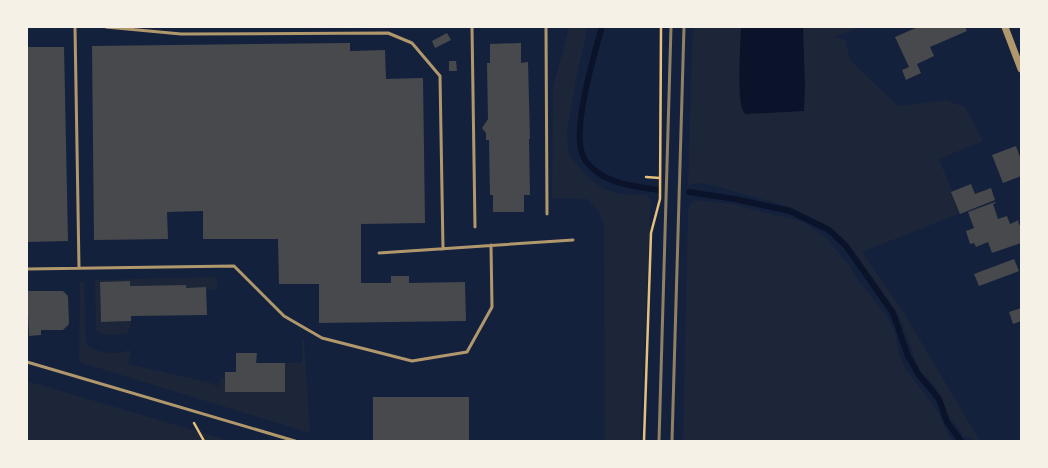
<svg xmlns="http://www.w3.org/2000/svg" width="1048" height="468" font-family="'Alegreya Sans',sans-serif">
	<rect width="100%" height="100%" fill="#14213d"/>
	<path fill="#1d2539" d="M 569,27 L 588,27 L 576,79 L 567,132 L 569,155 L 589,178 L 603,189 L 620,194 L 647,195 L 651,200 L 640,441 L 605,441 L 604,225 L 599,212 L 587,199 L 552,198 L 553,88 Z
		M 693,27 L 861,27 L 836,37 L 845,40 L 850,60 L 898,106 L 945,100 L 965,107 L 983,141 L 939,159 L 961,213 L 862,252 L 904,313 L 980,441 L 973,441 L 971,438 L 962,436 L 961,431 L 949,417 L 934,386 L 919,370 L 903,326 L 896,311 L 860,260 L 840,236 L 825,224 L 790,207 L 704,183 L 688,185 Z
		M 695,200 L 731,204 L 804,222 L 826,238 L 849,265 L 858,280 L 887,316 L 895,333 L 899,353 L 906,370 L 934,405 L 949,436 L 954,441 L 683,441 L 688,211 L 690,204 Z
		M 214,277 L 217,280 L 217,288 L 215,290 L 206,289 L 206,287 L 186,288 L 185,285 L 130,286 L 130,281 L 100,282 L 101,322 L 131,321 L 130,328 L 127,333 C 117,335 104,337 96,330 L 95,280 Z
		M 80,281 L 84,283 L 86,344 C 96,354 118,355 129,350 L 131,352 L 128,364 L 211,383 L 218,387 L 221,378 L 284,392 L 285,363 L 302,363 L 302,341 L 304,340 L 310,433 L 79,362 Z
		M 27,381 L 230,441 L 27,441 Z"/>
	<path fill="#0b132b" d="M 741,27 L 803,27 L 805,85 L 804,111 L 746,114 C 735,109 741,42 741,27 Z"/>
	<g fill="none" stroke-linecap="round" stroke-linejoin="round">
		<path stroke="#0b132b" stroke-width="6" d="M 602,27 C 594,54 573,128 582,153 C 583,158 589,165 592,168 C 611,185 635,186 658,190
			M 689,192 L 735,199 L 790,211 L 829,230 L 846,246 L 893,313 L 908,356 L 919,375 L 939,399 L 947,422 L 961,441"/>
	</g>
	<path fill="#48494c" d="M 918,27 L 965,27 L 967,31 L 930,47 L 934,56 L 917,64 L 921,73 L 906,80 L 902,70 L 909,67 L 895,37 Z
		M 447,33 L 451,40 L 435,48 L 432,41 Z
		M 350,43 L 350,51 L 385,50 L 386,79 L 423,78 L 425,223 L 361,224 L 361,283 L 391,283 L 391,276 L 409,276 L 409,283 L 465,282 L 466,321 L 319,323 L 319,284 L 279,284 L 278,239 L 203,239 L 203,211 L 167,212 L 168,239 L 94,240 L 92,46 Z
		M 521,43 L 521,63 L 528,62 L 530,139 L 529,139 L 530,195 L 524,195 L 524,212 L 493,212 L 493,195 L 490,195 L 489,140 L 486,140 L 486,133 L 482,128 L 488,119 L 487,63 L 490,63 L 490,44 Z
		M 27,47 L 64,47 L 68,241 L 27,242 Z
		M 449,61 L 456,61 L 457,71 L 449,71 Z
		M 1016,146 L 1021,160 L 1021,176 L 1003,183 L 992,155 Z
		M 971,184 L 975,194 L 991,188 L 995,200 L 960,214 L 951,192 Z
		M 995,202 L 996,203 L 993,204 L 998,219 L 1007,216 L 1010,224 L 1019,220 L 1018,222 L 1021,228 L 1021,243 L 992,253 L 988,242 L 976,247 L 974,243 L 970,244 L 966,231 L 974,228 L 968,212 Z
		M 1014,259 L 1019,271 L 979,286 L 974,274 Z
		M 130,281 L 130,286 L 186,285 L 186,288 L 206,287 L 207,315 L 131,316 L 131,321 L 101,322 L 100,282 Z
		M 27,291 L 63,291 L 68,296 L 69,324 L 63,330 L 41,330 L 41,335 L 29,336 Z
		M 1021,308 L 1021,321 L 1013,324 L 1009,312 Z
		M 236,353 L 257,353 L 256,363 L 285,363 L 285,392 L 225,392 L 225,372 L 236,372 Z
		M 373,397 L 469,397 L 469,441 L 373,441 Z"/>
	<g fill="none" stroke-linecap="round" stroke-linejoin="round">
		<path stroke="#e5c07b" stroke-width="2.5" d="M 646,177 L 660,178
			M 194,423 L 204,441
			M 644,441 L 651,233 L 660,199 L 661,27"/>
		<path stroke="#b1986c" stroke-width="3" d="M 75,27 L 79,268
			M 106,27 L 181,34 L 388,33 L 412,43 L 440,76 L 443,249
			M 472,27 L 475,227
			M 546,27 L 547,214
			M 379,253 L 573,240
			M 27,269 L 234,266 L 284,316 L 322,338 L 412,361 L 467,352 L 492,307 L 491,245
			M 27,362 L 295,441"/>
		<path stroke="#b1986c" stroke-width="7" d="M 1005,27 L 1021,69"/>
		<path stroke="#918062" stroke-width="3" d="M 659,441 L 671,27
			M 672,441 L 684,27"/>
	</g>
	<rect width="1048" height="468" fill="none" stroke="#f6f1e7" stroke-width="56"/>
</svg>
